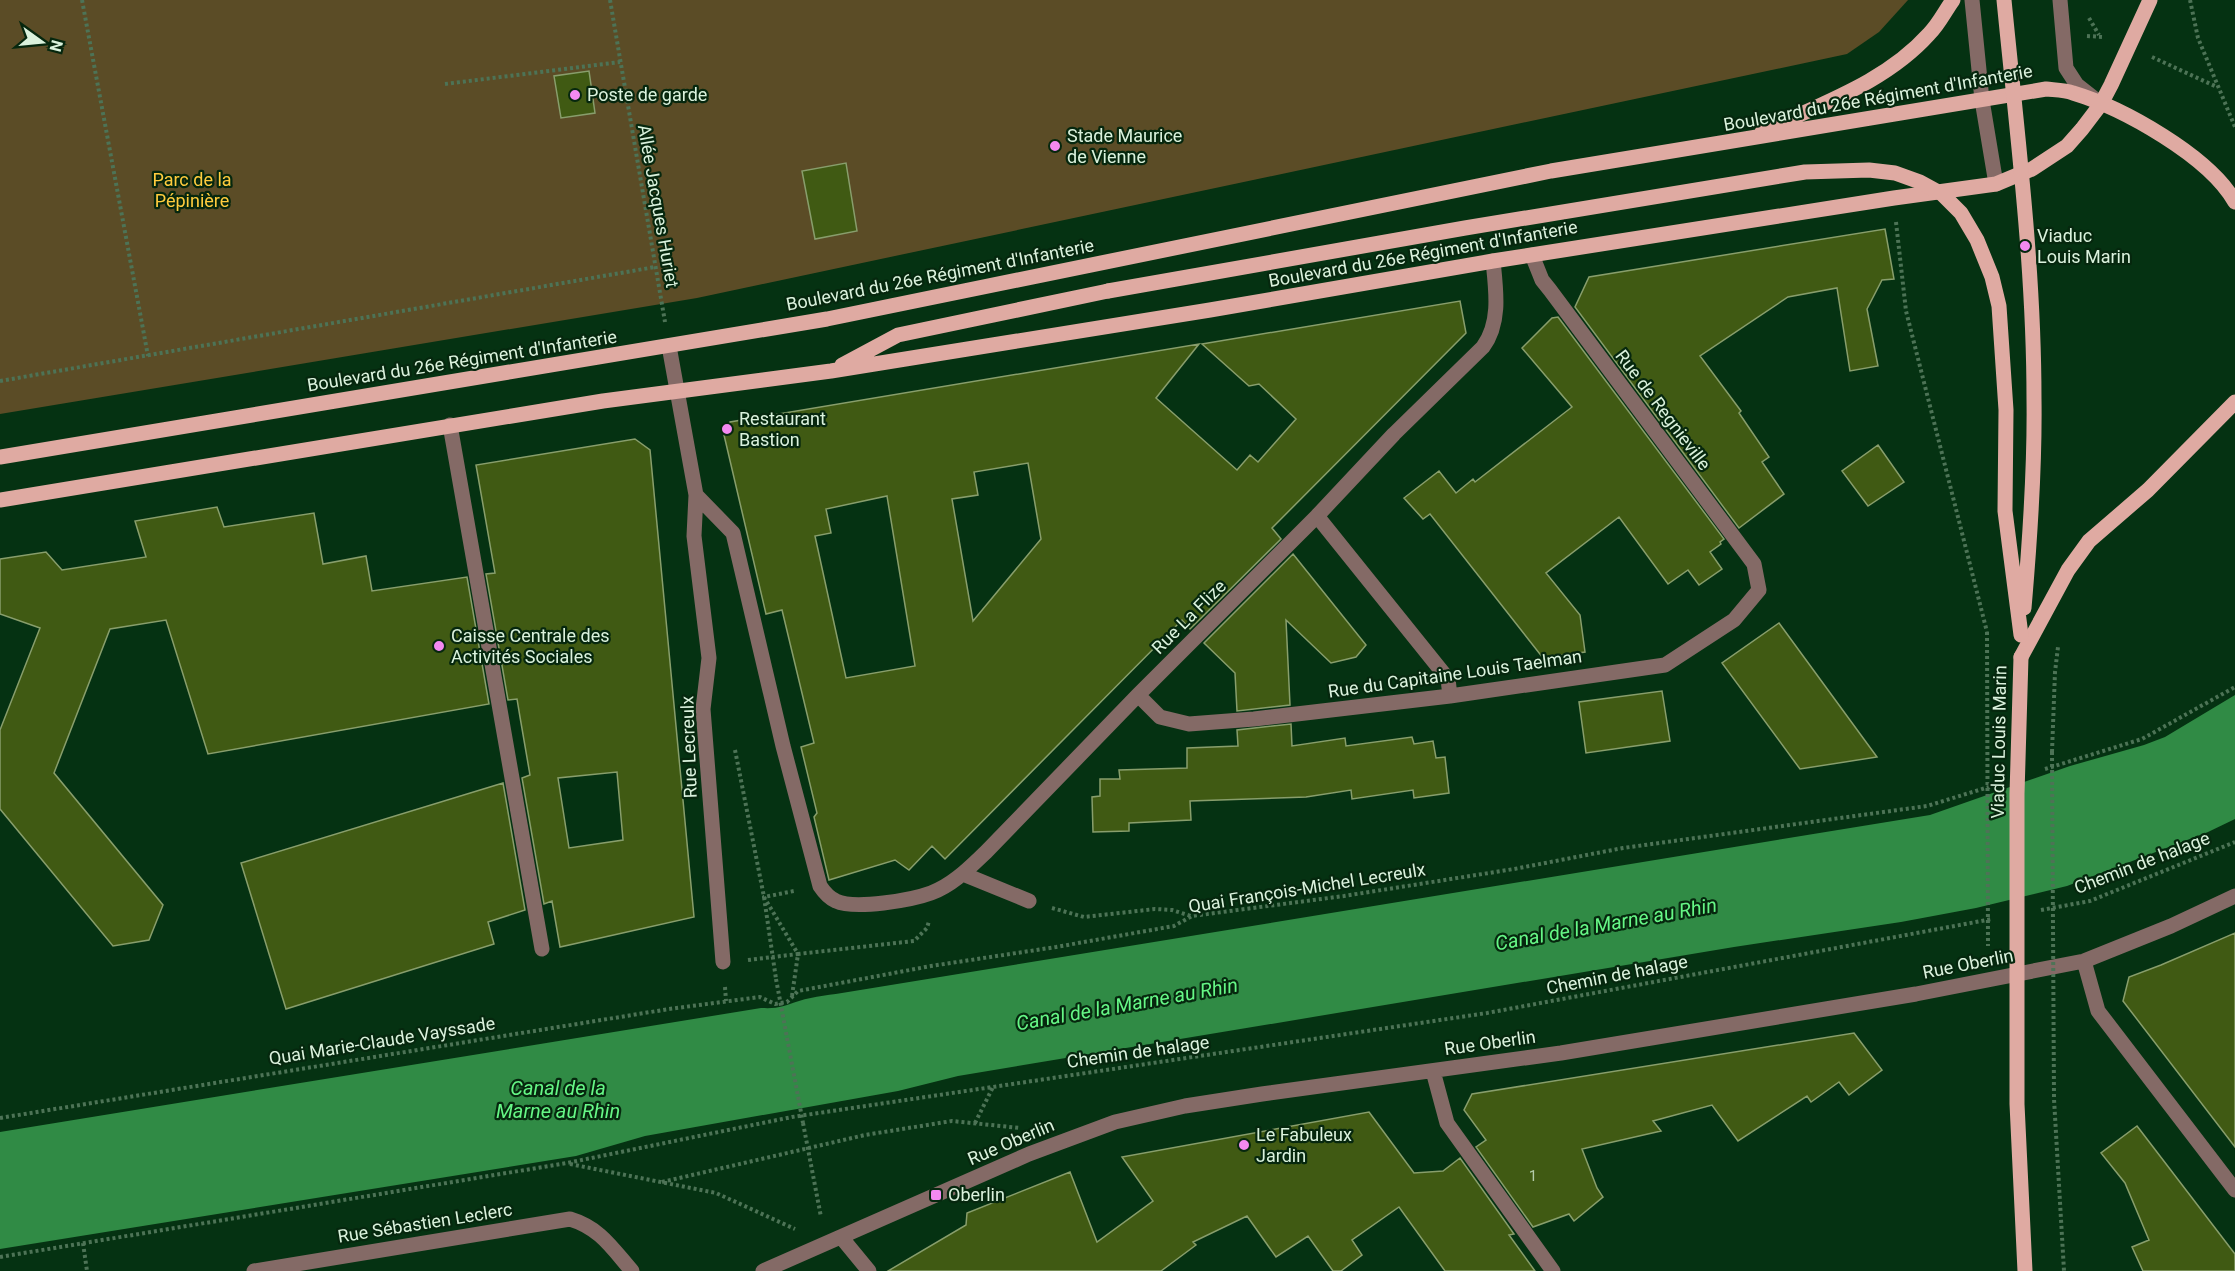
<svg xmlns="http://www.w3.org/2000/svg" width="2235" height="1271" font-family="Roboto,sans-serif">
	<rect width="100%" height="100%" fill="#053212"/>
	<path fill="#5b4c26" d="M 0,0 L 1908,0 L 1879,32 L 1847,54 L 697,298 L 0,414 Z"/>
	<path fill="#308b45" d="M 2235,695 L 2235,819 L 2208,832 L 2067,886 L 1976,908 L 1901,922 L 1734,947 L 958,1076 L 898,1091 L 645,1136 L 576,1156 L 0,1249 L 0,1132 L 761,1008 C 779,1009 783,1006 799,1001 C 814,996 832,995 848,992 L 1930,815 L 2070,766 L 2144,745 L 2165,737 Z"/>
	<path fill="#405a13" stroke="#889e6c" stroke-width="1.5" fill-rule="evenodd" d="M 589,71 L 595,113 L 561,118 L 554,76 Z
		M 846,163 L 857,231 L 815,239 L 802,171 Z
		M 1885,229 L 1894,279 L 1882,280 L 1867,309 L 1878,366 L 1850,371 L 1837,288 L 1788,297 L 1700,356 L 1741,411 L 1739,413 L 1769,457 L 1762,462 L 1784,494 L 1739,528 L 1575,307 L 1589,277 Z
		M 1460,301 L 1466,333 L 1272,528 L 1281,539 L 1190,629 L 1182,620 L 945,859 L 932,846 L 909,870 L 895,860 L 829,880 L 814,817 L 817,813 L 801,747 L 814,743 L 782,610 L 766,614 L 724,435 L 730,422 L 1199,344 L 1156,398 L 1237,470 L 1250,455 L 1258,462 L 1296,419 L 1259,384 L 1249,386 L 1202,344 ZM 1028,463 L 1041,539 L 973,621 L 952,499 L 978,495 L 974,472 ZM 887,496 L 915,666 L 846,678 L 815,536 L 831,533 L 826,509 Z
		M 1558,317 L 1724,539 L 1720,542 L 1721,544 L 1710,552 L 1722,569 L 1699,585 L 1688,570 L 1668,584 L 1619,517 L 1546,573 L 1580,615 L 1585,652 L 1543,658 L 1430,514 L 1423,519 L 1404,498 L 1439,471 L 1456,493 L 1473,479 L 1475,482 L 1572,407 L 1522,348 L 1552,318 Z
		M 635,439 L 650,450 L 694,917 L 560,947 L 552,901 L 544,904 L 522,778 L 530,775 L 520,717 L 517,699 L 508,700 L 486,574 L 495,573 L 476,465 ZM 617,772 L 623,840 L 569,848 L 558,778 Z
		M 1878,445 L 1904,482 L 1868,506 L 1842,471 Z
		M 217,507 L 224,527 L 314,513 L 323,564 L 366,556 L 372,591 L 467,577 L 489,704 L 208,754 L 166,620 L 110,629 L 54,773 L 163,905 L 149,940 L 113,946 L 0,809 L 0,730 L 40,628 L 0,614 L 0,559 L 46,552 L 62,570 L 146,557 L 135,521 Z
		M 1293,554 L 1366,645 L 1356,657 L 1331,663 L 1286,620 L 1290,705 L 1237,711 L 1235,673 L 1204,643 Z
		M 1779,623 L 1877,757 L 1800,769 L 1722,663 Z
		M 1662,691 L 1670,741 L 1586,753 L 1579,702 Z
		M 1291,724 L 1292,746 L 1345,738 L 1346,746 L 1412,737 L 1414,744 L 1433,741 L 1436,758 L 1445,757 L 1449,793 L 1414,798 L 1413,790 L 1352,799 L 1351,790 L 1306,797 L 1190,801 L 1191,820 L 1129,823 L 1129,831 L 1093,832 L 1092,797 L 1100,796 L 1100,779 L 1120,779 L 1119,770 L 1187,768 L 1187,748 L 1238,746 L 1237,730 Z
		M 503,783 L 525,910 L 488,922 L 494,944 L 286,1009 L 241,863 Z
		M 2235,933 L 2235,1147 L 2123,1001 L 2129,977 L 2161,965 Z
		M 1854,1033 L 1882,1070 L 1849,1095 L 1839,1082 L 1811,1102 L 1807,1096 L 1738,1141 L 1712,1105 L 1653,1121 L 1661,1131 L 1582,1149 L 1597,1188 L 1603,1197 L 1574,1221 L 1569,1214 L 1533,1227 L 1476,1147 L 1486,1140 L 1464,1110 L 1472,1094 Z
		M 1369,1112 L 1414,1173 L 1443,1171 L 1460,1158 L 1514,1234 L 1509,1235 L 1535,1271 L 1445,1271 L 1399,1207 L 1352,1240 L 1362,1255 L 1341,1271 L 1333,1271 L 1308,1236 L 1276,1257 L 1247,1216 L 1193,1242 L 1196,1245 L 1161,1271 L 888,1271 L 966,1225 L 967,1213 L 1070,1172 L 1097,1242 L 1153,1201 L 1122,1157 Z
		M 2137,1126 L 2235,1254 L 2235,1271 L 2143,1271 L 2132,1247 L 2149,1240 L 2125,1183 L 2101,1153 Z"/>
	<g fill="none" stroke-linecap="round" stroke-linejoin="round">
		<path stroke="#4d7356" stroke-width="4" stroke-dasharray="3 3" stroke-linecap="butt" d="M 82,0 L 148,356
			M 610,0 L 665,322
			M 2190,0 L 2198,38 L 2235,127
			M 2089,18 L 2099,35
			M 2087,36 L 2104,37
			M 2152,57 L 2217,87
			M 445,84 L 620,62
			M 1896,222 L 1906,311 L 1987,632
			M 0,381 L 655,267
			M 735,750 L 764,897 L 776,979
			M 2052,752 L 2055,672 L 2058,647
			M 2045,769 L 2142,739 L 2235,687
			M 1052,908 L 1084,917 L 1155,909 L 1172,910 L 1191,916
			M 2041,910 L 2090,901 L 2235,842
			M 748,960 L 798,954 L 764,897 L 794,891
			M 725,987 L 726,1001
			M 792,996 L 798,954 L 914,941 L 927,928 L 929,921
			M 0,1118 L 669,1009 L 760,997 L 775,1004 L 787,1002 L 798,991 L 931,966 L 1056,947 L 1174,926 L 1192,916 L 1344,896 L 1514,869 L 1623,848 L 1927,806 L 1992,786
			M 803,1123 L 821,1217
			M 975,1123 L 993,1087
			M 570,1164 L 716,1193 L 795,1229
			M 662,1182 L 865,1135 L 952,1121 L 1020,1128
			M 83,1243 L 87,1271
			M 0,1257 L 567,1163 L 792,1117 L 1487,1013 L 1992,919"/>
		<path stroke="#846a66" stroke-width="15" d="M 1972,0 L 1982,100 L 1996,184
			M 2060,0 L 2066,68 L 2077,85 L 2096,100
			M 669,346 L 696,495 L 694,536 L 709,658 L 703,709 L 723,962
			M 450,425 L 542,949
			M 696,495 L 733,533 L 783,746 L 820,886 C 824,892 829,898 836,901 C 855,910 912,900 931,893 C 953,885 970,867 986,852 L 1138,695 L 1317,516 L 1394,434 L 1483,347 C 1501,323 1496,290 1493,261
			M 1317,516 L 1448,679 L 1450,696
			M 1138,695 L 1160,717 L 1189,724 L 1254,719 L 1450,696 L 1665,665 L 1734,620 L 1759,590 L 1754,564 L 1550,290 L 1542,280 L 1532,255
			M 963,874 L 1029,901
			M 2084,961 L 2098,1011 L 2235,1190
			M 1433,1071 L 1447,1123 L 1553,1271
			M 841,1237 L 869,1271
			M 254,1271 L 570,1219 C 600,1228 612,1248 632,1271
			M 763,1271 L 1029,1154 L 1115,1122 L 1185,1106 L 1262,1094 L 1561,1053 L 1916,994 L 2084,961 L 2171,926 L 2235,896"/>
		<path stroke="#dfaaa2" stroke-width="15" d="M 1762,132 C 1820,104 1885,83 1929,34 C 1939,24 1945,11 1953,0
			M 842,365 L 898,335 L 1108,291
			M 0,457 L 827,319 L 1551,171 L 2046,89 C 2055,90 2065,90 2073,93 C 2123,108 2209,156 2235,202
			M 0,500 L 603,401 L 831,371 L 1210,310 L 1493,261 L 1894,198 L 1996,184 L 2032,169 L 2067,146 L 2082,129 L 2101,104 L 2111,85 L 2150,0
			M 2021,657 L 2068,570 L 2089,541 L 2148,490 L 2235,402"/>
		<path stroke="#4d7356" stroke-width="4" stroke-dasharray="3 3" stroke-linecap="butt" d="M 1987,632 L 1988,946
			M 2052,752 L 2054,1099 L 2064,1271
			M 776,979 L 803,1123"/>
		<path stroke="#dfaaa2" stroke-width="15" d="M 2004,0 C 2017,133 2034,266 2034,399 C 2035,470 2030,539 2024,608
			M 1108,291 L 1465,228 L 1805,172 L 1869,170 L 1895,173 L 1920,182 L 1942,194 L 1961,213 L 1977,240 L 1992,277 L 1999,306 L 2006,410 L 2005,511 L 2021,635
			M 2021,657 L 2017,794 L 2017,1104 L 2025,1271"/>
	</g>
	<g fill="#f389f1" stroke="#06270e" stroke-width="2">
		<circle cx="575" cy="95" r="6"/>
		<circle cx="1055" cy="146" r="6"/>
		<circle cx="2025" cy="246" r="6"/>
		<circle cx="727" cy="429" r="6"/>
		<circle cx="439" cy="646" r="6"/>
		<circle cx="1244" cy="1145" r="6"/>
		<rect x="930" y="1189" width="12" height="12" rx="3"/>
	</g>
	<g text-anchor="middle" stroke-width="4.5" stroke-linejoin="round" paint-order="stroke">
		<g font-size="15" fill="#b4ccaa">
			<text x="1533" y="1181">1</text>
		</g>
		<g font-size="18" fill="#dbf2dd" stroke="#06270e" text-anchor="start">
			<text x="587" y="101">Poste de garde</text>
			<text x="1067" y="142">Stade Maurice<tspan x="1067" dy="21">de Vienne</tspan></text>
			<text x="2037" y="242">Viaduc<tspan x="2037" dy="21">Louis Marin</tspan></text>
			<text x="739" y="425">Restaurant<tspan x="739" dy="21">Bastion</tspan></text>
			<text x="451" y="642">Caisse Centrale des<tspan x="451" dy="21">Activités Sociales</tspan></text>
			<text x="1256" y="1141">Le Fabuleux<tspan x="1256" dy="21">Jardin</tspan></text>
			<text x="948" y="1201">Oberlin</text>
		</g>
		<g font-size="18" fill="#dbf2dd" stroke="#06270e">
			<text transform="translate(1878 98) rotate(-10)" y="6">Boulevard du 26e Régiment d'Infanterie</text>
			<text transform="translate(658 206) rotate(80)" y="6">Allée Jacques Huriet</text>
			<text transform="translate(1423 254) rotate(-10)" y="6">Boulevard du 26e Régiment d'Infanterie</text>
			<text transform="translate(940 275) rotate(-11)" y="6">Boulevard du 26e Régiment d'Infanterie</text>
			<text transform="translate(462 361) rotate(-9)" y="6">Boulevard du 26e Régiment d'Infanterie</text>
			<text transform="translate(1663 410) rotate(53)" y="6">Rue de Regnieville</text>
			<text transform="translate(1189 617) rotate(-45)" y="6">Rue La Flize</text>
			<text transform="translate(1455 674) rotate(-8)" y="6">Rue du Capitaine Louis Taelman</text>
			<text transform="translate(1999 742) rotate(-89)" y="6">Viaduc Louis Marin</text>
			<text transform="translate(689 747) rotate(-92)" y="6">Rue Lecreulx</text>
			<text transform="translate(2142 863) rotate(-21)" y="6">Chemin de halage</text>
			<text transform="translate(1307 888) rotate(-9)" y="6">Quai François-Michel Lecreulx</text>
			<text transform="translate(1968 964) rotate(-11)" y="6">Rue Oberlin</text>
			<text transform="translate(1617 975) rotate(-11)" y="6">Chemin de halage</text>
			<text transform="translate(382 1041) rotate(-9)" y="6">Quai Marie-Claude Vayssade</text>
			<text transform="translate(1490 1043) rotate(-8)" y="6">Rue Oberlin</text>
			<text transform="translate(1138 1052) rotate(-8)" y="6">Chemin de halage</text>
			<text transform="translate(1011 1142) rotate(-23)" y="6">Rue Oberlin</text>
			<text transform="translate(425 1223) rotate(-9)" y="6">Rue Sébastien Leclerc</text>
		</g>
		<g font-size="18" fill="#ffcc3e" stroke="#06270e">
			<text x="192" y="186">Parc de la<tspan x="192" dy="21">Pépinière</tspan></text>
		</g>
		<g font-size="20" font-style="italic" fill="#66f786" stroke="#06270e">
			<text transform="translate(1606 924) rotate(-10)" y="7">Canal de la Marne au Rhin</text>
			<text transform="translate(1127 1004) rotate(-10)" y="7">Canal de la Marne au Rhin</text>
			<text x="558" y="1095">Canal de la<tspan x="558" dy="23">Marne au Rhin</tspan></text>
		</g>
	</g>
	<g transform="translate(42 42) rotate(105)" stroke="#06270e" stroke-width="4.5" paint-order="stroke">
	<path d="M0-4.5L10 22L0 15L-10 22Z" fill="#dbf2dd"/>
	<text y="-9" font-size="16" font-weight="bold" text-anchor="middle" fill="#dbf2dd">N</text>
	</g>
</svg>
